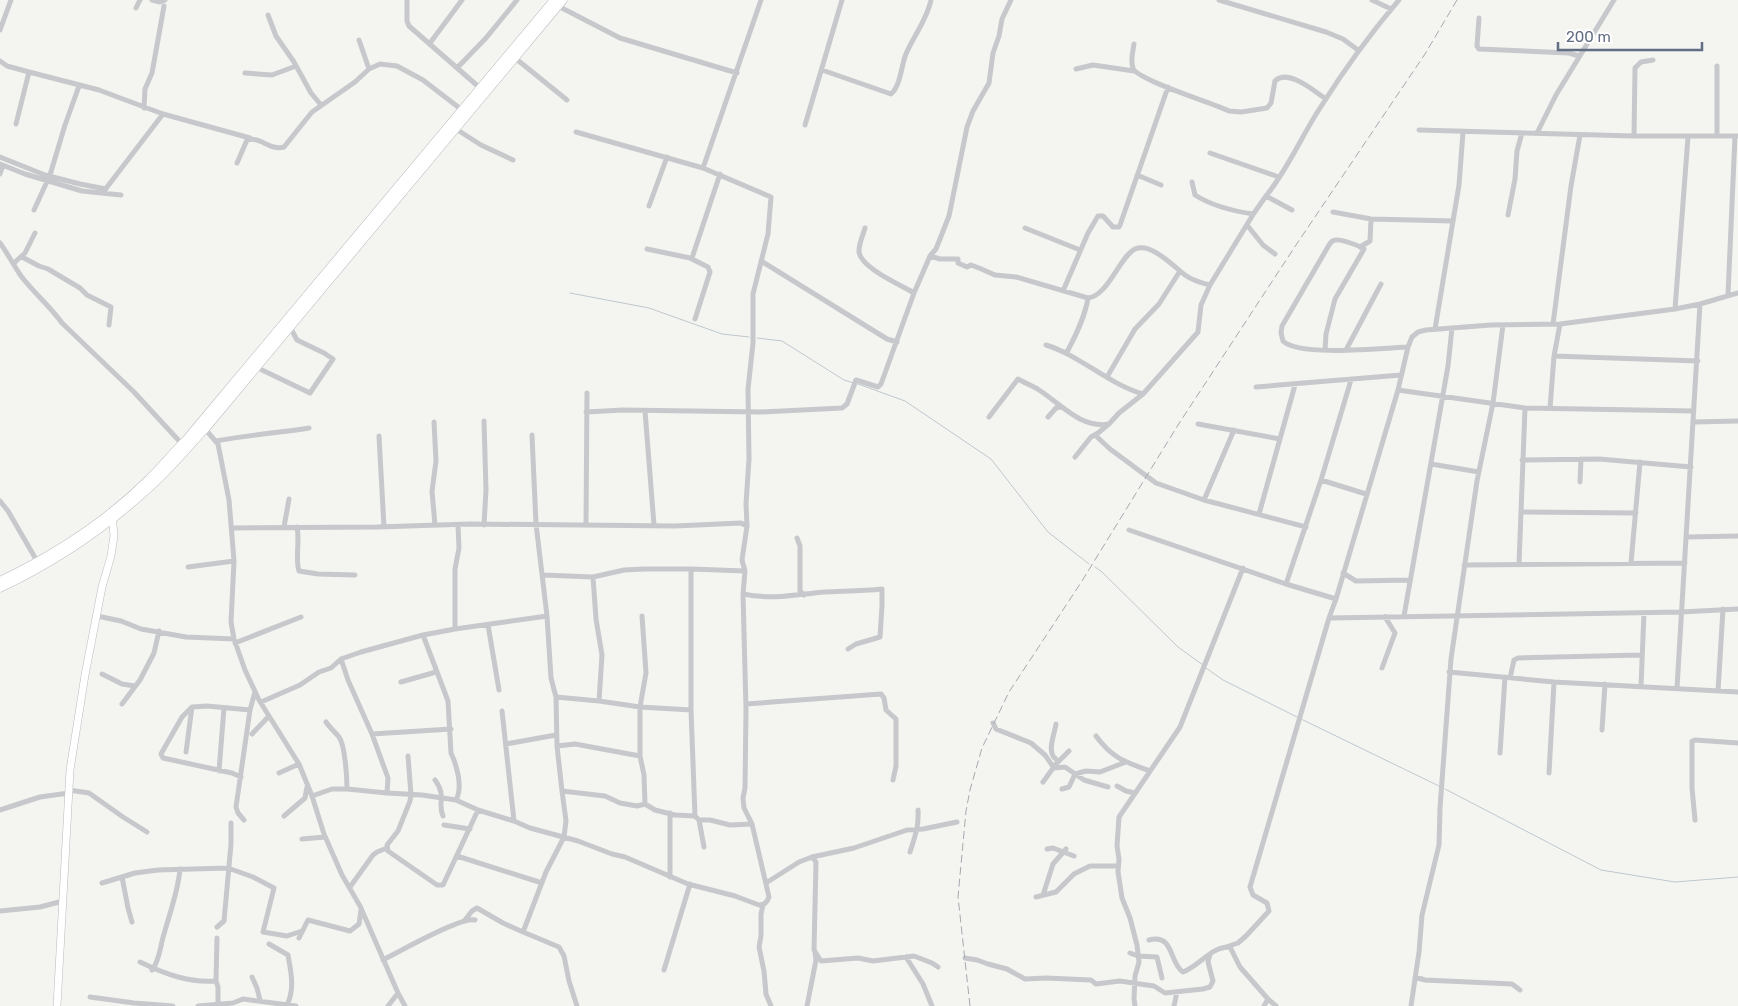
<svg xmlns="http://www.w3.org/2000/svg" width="1738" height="1006" font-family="Rubik,sans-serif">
	<rect width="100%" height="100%" fill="#f4f5f0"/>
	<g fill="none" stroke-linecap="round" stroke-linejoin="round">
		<path stroke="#bfc8cf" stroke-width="1" d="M 570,293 L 649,308 L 722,334 L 749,337
			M 757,338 L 782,341 L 844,380 L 854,383
			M 858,384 L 905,401 L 991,459 L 1048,532 L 1089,564
			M 1095,567 L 1102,572 L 1178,647 L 1203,665
			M 1206,668 L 1223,680 L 1297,717
			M 1301,719 L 1439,786
			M 1445,789 L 1601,870 L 1675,882 L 1738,877"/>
		<defs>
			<path id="secondary" d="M 57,1006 L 70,770 L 85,675 L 102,587 L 111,556 L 114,536 L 112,514"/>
			<path id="primary" d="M 0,581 C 54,555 107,521 149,479 C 162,467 173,452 186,440 L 554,0
				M 0,588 C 55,562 108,526 152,485 C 171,468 188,447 205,429 L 563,0"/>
		</defs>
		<use href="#secondary" stroke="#b8bbc0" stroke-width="8"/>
		<use href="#primary" stroke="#b6b9be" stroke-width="9"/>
		<path stroke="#c6c8cc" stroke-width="5" d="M 152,0 L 160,2 L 165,0
			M 407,0 L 407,21 L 409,26 L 480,88
			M 1219,0 L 1326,32 L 1343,39 L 1358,50
			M 1372,0 L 1391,9
			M 558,6 L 620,38 L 737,73
			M 136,8 L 140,0
			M 268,15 L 276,36 L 294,62 L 311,93 L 321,105
			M 1479,18 L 1477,46 L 1479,49 L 1569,53 L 1579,56
			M 0,30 L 11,0
			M 359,40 L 369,69
			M 430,43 L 462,0
			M 1134,44 C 1133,51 1130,61 1133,68 C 1136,80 1214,103 1229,111 L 1241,112 L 1267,108 L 1271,103 L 1275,81 C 1288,68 1314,91 1326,99
			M 515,58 L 567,100
			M 0,61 L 7,66 L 29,72 L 99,90 L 163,114 L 250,138
			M 1717,66 L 1717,135
			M 457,68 L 486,38 L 517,0
			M 1076,69 L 1093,65 L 1134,71
			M 822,70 L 891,94 C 901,85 901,66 906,54 C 914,35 927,20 931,0
			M 245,73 L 272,75 L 296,66
			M 144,108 L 145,89 L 152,73 L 164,6
			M 16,124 L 29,72
			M 805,125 L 842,0
			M 456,129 L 481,145 L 513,160
			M 1419,130 L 1634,136 L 1738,136
			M 1537,133 L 1556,95 L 1614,0
			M 1634,136 L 1635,68 L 1641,62 L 1653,60
			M 1210,153 L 1279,177
			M 0,157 L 45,175 L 80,184 L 106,189
			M 237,163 L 247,140 C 260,136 270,151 284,147 L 312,112 L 355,82 L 369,69 L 380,64 L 397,66 L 423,80 L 462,110
			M 0,164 L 25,174 L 82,191 L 121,195
			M 703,168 L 761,0
			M 0,174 L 3,165
			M 1137,175 L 1161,185
			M 1192,182 L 1195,195 C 1212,206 1233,211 1253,214
			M 104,191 L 163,114
			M 649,206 L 667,157
			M 34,210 L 50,175 L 65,125 L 79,86
			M 1292,210 L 1266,196 C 1288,169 1301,137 1320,108 C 1344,70 1370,34 1399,0
			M 1333,212 L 1371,219 L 1453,221
			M 1508,215 L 1515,179 L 1517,151 L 1522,133
			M 1247,225 L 1263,245 L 1275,254
			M 865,228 C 863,235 859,243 859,251 C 859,267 901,285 914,293
			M 1025,228 L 1080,250
			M 0,243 C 8,254 14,266 21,276 C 34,293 50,306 62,323 L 133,391 L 182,444
			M 1360,247 L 1370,241 L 1371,219
			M 647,249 L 690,258 L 708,267 L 710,272 L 695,319
			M 930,256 L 940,259 L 958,259 L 958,263 L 967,267 L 971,265 L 979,268 L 995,275 L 1016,277 L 1088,298 C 1108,296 1120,256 1135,249 C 1151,242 1173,266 1185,275 C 1192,280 1201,283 1210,285
			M 22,257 L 39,266 L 48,269 L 80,288 L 87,295 L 111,307 L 109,325
			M 690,258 L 692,258 L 720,174
			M 761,261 L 887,339 L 897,342
			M 14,263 L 25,253 L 35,233
			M 1063,291 L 1088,233 L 1098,216 L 1103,216 L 1113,227 L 1119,227 L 1120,225 L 1168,87
			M 1738,293 L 1700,304 L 1675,309 L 1560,324 L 1491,325 L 1426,330 L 1418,332 L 1412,337 L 1408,347 L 1398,390 L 1336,599 L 1329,618 L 1681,612 L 1738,609
			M 1728,295 L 1735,136
			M 1675,309 L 1688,137
			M 1553,324 L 1571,186 L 1580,135
			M 1435,329 L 1459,185 L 1463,132
			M 1046,345 C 1081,356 1108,384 1143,394 L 1198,332 L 1201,305 L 1210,285 L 1254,213 L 1266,196
			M 1325,350 L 1326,334 L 1335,299 L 1364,249 C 1360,246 1341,239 1336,240 C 1332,240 1331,242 1329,245 L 1282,326 L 1281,333 L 1283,341 C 1299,357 1384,348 1408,347
			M 1346,350 L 1381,284
			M 1067,352 C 1076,335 1085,317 1088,298
			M 1554,356 L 1698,361
			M 262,370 L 310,393 L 333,359 L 324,353 L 297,340 L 290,327
			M 1107,377 L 1135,329 L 1159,304 L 1180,271
			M 1256,387 L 1401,375
			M 1398,390 L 1525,408 L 1694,411
			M 1550,408 L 1554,356 L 1560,324
			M 645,411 L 654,525
			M 586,412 L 623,410 L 760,412 L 842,408 L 847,404 L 856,380 L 878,387 L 881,384 L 914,293 L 930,256 L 936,249 L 949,216 L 967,127 L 973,111 L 989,83 L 993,53 L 999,36 L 1002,19 L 1011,0
			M 989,417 L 1018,379 C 1025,383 1033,386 1039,390 C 1061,404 1081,429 1109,424 L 1119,413 L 1143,394
			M 1048,417 L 1056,408 L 1061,407
			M 434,422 L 436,461 L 432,491 L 435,525
			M 1694,422 L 1738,421
			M 1198,424 L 1280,439
			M 205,429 L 218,444 L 229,500 L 234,561 L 231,622 L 234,639 L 245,670 L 259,700 L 299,764 L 312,796 L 324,834 L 342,875 L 360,906 L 398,993 L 405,1006
			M 532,435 L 536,524 L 547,616 L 551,678 L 556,697 L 557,746 L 562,791
			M 1095,435 L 1110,449 L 1156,483 L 1204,500 L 1306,527
			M 379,436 L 384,527
			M 216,441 C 247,435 278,433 309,428
			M 1075,457 L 1091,437 L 1098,433 L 1109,424
			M 1522,460 L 1599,459 L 1691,467
			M 1431,464 L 1479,472
			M 1321,480 L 1366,494
			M 1580,482 L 1581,459
			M 1204,500 L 1234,430
			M 0,501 L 8,511 L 37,561
			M 1521,512 L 1636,513
			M 1259,514 L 1295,385
			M 484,525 L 486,490 L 484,421
			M 586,525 L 587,393
			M 284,527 L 289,499
			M 297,527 C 300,542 295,559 299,571 L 318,574 L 355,575
			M 232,528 L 377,527 L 470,524 L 675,526 L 741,523 L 747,526 L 746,504 L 749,459 L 748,389 L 753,343 L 753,294 L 768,234 L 771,197 L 703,168 L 576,132
			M 1129,530 L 1286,584 L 1321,480 L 1351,380
			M 1686,537 L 1738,536
			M 797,538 L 800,546 L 800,591 L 804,595
			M 1631,563 L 1640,462
			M 1519,564 L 1525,408
			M 1464,565 L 1685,563
			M 188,567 L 234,561
			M 691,569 L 691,710 L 695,816
			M 1343,573 L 1356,581 L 1410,580
			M 542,575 L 593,577 L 624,570 L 644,569 L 691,569 L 745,571
			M 593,577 L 596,619 L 602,655 L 599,701
			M 1286,584 L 1336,599
			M 743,594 C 774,600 793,595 824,592 C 843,591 862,591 882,589 L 882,606 L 880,637 L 856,644 L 848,649
			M 97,616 L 121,621 L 141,629 L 186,637 L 234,639
			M 642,616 L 646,673 L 640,707 L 640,756 L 644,775 L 645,804
			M 1404,616 L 1448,366 L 1452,328
			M 488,625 L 499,690
			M 455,629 L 455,569 L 459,548 L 458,525
			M 423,635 L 448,701 L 451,753 C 457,766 463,787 456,800
			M 235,643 L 301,617
			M 341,659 L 361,652 L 423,635 L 455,629 L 547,616
			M 1382,668 L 1395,633 L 1385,617
			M 1449,672 L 1554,682 L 1738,692
			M 102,674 L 122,684 L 135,686
			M 1510,678 L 1514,660 L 1518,658 L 1641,655
			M 401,682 L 436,672
			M 1641,686 L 1644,613
			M 1677,688 L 1700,304
			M 1718,691 L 1723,609
			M 556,697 L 599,701 L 640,707 L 691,710
			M 261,702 L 300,685 L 319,672 L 331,668 L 341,659 L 348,680 L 372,734 L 388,778 L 387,793 L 422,795 L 456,800 L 478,810 L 514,821 L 530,828 L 578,841 L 612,854 L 625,857 L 688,884 L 735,896 L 759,905 C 765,905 767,902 769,897 L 752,824 L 744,808 L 743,798 L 745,788 L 746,709 L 743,594 L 745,571 L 742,560 L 747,526
			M 122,704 L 140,680 L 154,653 L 159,631
			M 746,704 L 881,694 L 884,698 L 886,710 L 896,719 L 896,766 L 893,780
			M 502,711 L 514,821
			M 326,722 C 330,728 335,732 339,737 C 345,745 347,777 347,789
			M 993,723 L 996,729 L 1031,743 L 1045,755 L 1054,768 L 1065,767 L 1084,780 L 1108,787
			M 1056,724 C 1055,732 1048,748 1053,756 C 1054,758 1057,759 1058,762
			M 1602,730 L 1605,684
			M 252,734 L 269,716
			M 372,734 L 451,729
			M 1096,736 C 1112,758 1125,762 1150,771
			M 506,744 L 556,735
			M 557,746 L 575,744 L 640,756
			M 186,752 L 192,707
			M 1500,753 L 1505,677
			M 408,756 L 411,795 L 410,801 L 398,831 L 387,845 L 388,851 L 437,885 L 443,885 L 478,810
			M 219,771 L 224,708
			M 279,773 L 299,764
			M 1549,773 L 1554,682
			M 241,777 L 232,773 L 163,758 L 161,754 L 182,717 L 192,707 L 207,706 L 250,710
			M 435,780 C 447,796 437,803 443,816
			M 1043,782 L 1056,764 L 1069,751
			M 1117,786 L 1126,791 L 1135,793
			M 1062,789 L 1069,787 L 1075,774 L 1086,771 L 1100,772 L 1126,762
			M 69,790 L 89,793 L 123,817 L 147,832
			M 312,796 L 332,789 L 347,789 L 387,793
			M 0,810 L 40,797 L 69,793
			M 670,813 L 670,877
			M 284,816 L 305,798 L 307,787
			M 244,820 L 238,813 L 236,807 L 250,710 L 255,692
			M 699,820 L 704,847
			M 1695,820 L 1692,788 L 1692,741 L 1695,740 L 1738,743
			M 444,825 L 470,829
			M 302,839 L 325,837
			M 1047,849 L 1053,848 L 1074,856
			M 910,852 C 915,836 919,827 918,810
			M 457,856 L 542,883
			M 812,857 L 816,862 L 814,950 L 821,961 L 858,958 L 873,961 L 914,956 L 932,963 L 938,967
			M 122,877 L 128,908 L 132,922
			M 102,883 L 135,873 L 158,870 L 228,868 L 253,877 L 274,888 L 263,932 L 287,936 L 302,931
			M 766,883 L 799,862 L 812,857 L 854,848 L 907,830 L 923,829 L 957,822
			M 350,887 L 373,855 L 377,852 L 387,848
			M 1043,895 L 1053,864 L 1066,849
			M 1036,897 L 1056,892 L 1074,874 L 1090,866 L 1118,866
			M 763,905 L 761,914 L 761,936 L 759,947 L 764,971 L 766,994 L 771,1006
			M 0,911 L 40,907 L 63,901
			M 465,920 L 472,911 L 477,908 L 503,923 L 523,932
			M 217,927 L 224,921 L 231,844 L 231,823
			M 299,938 L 308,920 L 350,931 L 359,924 L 361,910
			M 1149,940 C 1174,933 1169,963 1183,972 C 1199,966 1212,946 1230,947 L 1240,967 L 1268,999 L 1276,1006
			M 269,944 L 288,955 C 291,972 295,989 287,1005
			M 1226,947 L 1238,943 L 1246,936 L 1269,911 L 1267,903 L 1253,895 L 1250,887 L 1329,618
			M 1130,953 L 1138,956 L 1157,957 L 1162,978
			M 906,957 L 923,984 L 932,1006
			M 965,958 L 977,960 L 988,964 L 1007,969 L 1025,979 L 1046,978 L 1091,980 L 1096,984 L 1120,981 L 1140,984 L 1154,986 L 1165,993 L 1203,989 L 1210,987 L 1213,981 L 1208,962 L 1210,954
			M 383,960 C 398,952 462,916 475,920
			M 140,962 C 165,974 189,983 216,981 L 218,987 L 218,1004
			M 152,970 C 160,960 160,946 164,934 C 170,912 178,892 180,869
			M 664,970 L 690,884
			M 252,977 L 257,988 L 260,1000
			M 1415,977 L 1425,980 L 1512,984 L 1520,990
			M 216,981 L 217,938
			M 90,997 L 134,1003 L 173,1006
			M 198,1006 L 233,1003 L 243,999 L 296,1006
			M 388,1006 L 398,993
			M 577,1006 L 569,981 L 564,956 L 559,947 L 523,932 L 546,872 L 564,837 L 566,821 L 562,791 L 605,796 L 620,803 L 637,806 L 645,804 L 655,810 L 675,815 L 695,816 L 699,820 L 710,820 L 730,825 L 752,824
			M 807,1006 L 816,960 L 815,953
			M 1135,1006 L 1134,999 L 1135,976 L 1139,962 L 1137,945 L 1130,918 L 1122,898 L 1118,872 L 1119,859 L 1117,846 L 1119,817 L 1180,727 L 1243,568
			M 1174,1006 L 1177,992
			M 1264,1006 L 1268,999
			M 1411,1006 L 1419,952 L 1422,915 L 1439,845 L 1440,808 L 1451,659 L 1477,481 L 1493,403 L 1503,325"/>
		<use href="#secondary" stroke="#fff" stroke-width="7"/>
		<use href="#primary" stroke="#fff" stroke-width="8"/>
		<path stroke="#a5a9b0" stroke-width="1" stroke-dasharray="8 4" stroke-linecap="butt" d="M 970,1006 L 958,897 L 966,811 L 970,790 L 982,748 L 1009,692 L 1082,581 L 1178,425 L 1296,245 L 1425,54 L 1457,0"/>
	</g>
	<path d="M1558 42v8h144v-8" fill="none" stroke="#626e83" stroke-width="2.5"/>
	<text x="1566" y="42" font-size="15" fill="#626e83" stroke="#ffffff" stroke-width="4" paint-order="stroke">200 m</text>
</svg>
